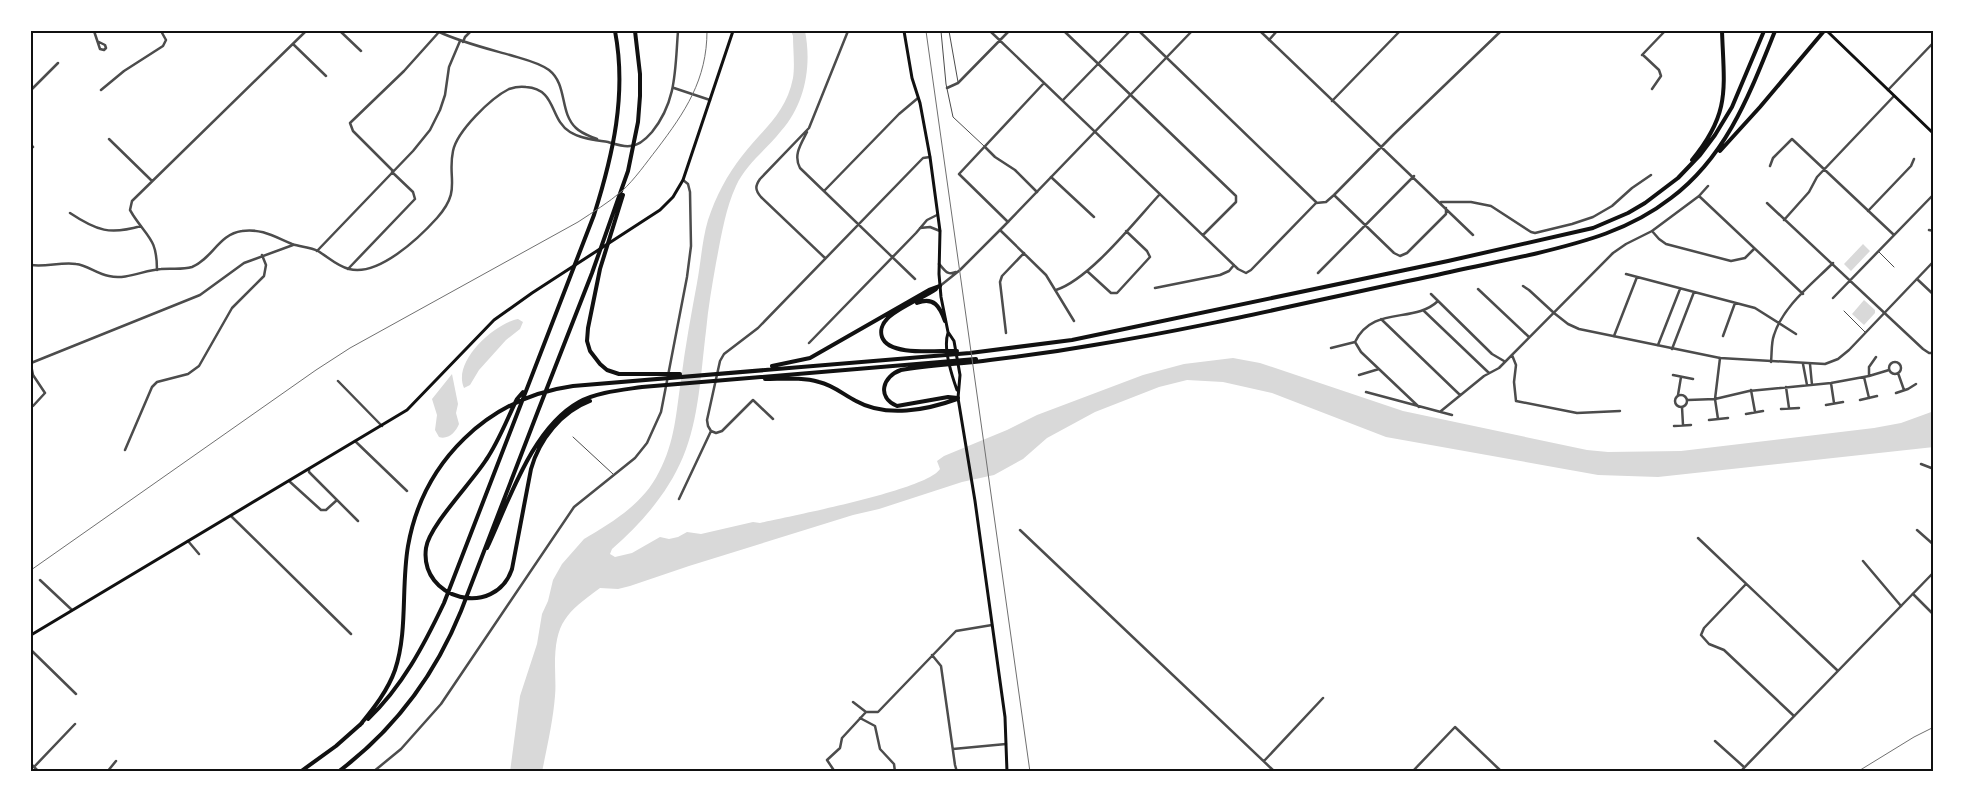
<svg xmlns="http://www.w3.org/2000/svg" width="1965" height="803" font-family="Arial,sans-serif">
	<rect width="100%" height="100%" fill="#fff"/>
	<path fill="#d9d9d9" d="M 791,31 L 805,31 C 812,66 805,104 781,131 C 766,150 746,164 736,186 C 725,210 721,238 716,263 C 712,286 708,308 706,331 C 701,371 699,420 683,457 C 668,493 641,524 612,549 L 610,554 L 615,557 L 632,553 L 660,537 L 669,539 L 678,537 L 687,532 L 701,534 L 753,522 L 760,523 C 790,516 927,490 940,469 L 937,461 L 944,456 L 1007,430 L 1037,415 L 1143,375 L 1184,364 L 1233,358 L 1260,363 L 1403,411 L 1587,450 L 1608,452 L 1681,451 L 1874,428 L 1901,423 L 1934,411 L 1934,447 L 1658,477 L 1598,475 L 1386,437 L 1272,393 L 1223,382 L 1187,380 L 1159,387 L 1095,412 L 1047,438 L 1023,459 L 994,475 L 962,482 L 879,509 L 853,515 L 689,566 L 630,586 L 618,589 L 600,588 C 566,613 555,622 555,666 C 555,676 556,686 555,696 C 553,721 547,747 542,772 L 510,772 L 520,696 L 537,644 L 542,614 L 548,601 L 553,580 L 562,564 L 584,539 C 613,522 644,503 659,472 C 675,442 676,413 681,380 C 685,348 691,315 697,283 C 701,262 702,240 708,220 C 716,196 727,175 742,156 C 762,130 786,114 793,78 C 795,65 793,49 793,36 Z
		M 1863,244 L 1870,251 L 1851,271 L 1844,264 Z
		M 1864,300 L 1875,310 L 1875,313 L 1864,325 L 1852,314 Z
		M 518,319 L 523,322 L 520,329 L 506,340 L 479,370 L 470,385 L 464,388 C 452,361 495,323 518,319 Z
		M 452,374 L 458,404 L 456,413 L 459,424 C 456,432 448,440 439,437 L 435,430 L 437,415 L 432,399 Z"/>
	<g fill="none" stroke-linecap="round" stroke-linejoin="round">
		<path stroke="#4c4c4c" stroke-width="1" d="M 941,31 L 946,84 L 953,117 L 984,146
			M 949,31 L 958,82
			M 1879,252 L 1894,267
			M 1844,311 L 1865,332
			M 573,437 L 613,474"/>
		<path stroke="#4c4c4c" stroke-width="2.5" d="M 94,31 L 100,49 L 104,50 L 106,48 L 105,45 L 99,42
			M 340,31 L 361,51
			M 990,31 L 1238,269 L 1246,273 L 1251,270 L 1316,203 L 1326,202 L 1334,195 L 1394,134 L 1501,31
			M 1064,31 L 1236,196 L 1236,202 L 1203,235
			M 1139,31 L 1316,202
			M 1260,31 L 1473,235
			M 1269,40 L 1277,31
			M 463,42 L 465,37 L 471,31
			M 293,44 L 326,76
			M 1642,55 L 1665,31
			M 1643,55 L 1659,70 L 1661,76 L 1652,89
			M 947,88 L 958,83 L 1009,31
			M 31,90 L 58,63
			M 101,90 L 124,71 L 163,46 L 166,40 L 161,31
			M 1063,100 L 1130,31
			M 1332,101 L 1400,31
			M 807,132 C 801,144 793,155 800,168 L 915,279
			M 109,139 L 152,181
			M 31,145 L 33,147
			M 985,147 L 995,157 L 1015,170 L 1037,192
			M 1770,166 L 1773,158 L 1792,139 L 1894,235
			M 393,171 L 353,131 L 350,123 L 404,71 L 439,32
			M 1051,177 L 1094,217
			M 824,191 L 899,114 L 918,98
			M 1334,195 L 1394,253 L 1400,256 L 1407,253 L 1446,214 L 1446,208
			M 1699,196 L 1803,294
			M 1441,202 L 1471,202 L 1491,206 L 1531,232 L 1535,233 L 1572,224 L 1593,217 L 1612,206 L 1632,188 L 1651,175
			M 1767,203 L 1923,349 L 1929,353 L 1934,353
			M 1868,211 L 1911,166 L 1914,159
			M 70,213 C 97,231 110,235 141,226
			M 1784,220 L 1809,192 L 1817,177 L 1894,96
			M 1008,222 L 959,174 L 1044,83
			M 920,228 L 930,227 L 940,231
			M 1000,230 L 1046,275 L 1074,321
			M 1929,230 L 1934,231
			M 1652,231 L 1659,239 L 1666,244 L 1731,261 L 1745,258 L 1754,249
			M 317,251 L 413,151 L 430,130 L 440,110 L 445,95 L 449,67 L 460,41
			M 825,258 L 761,197 C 755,190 755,186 760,179 L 809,128 L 848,31
			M 348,269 L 415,199 L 413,192 L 392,172
			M 157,270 C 157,239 148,238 133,215 L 130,210 L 132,201 L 306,31
			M 1087,271 L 1111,293 L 1117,293 L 1150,257 L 1147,251 L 1126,231
			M 1318,273 L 1414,176
			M 1626,274 L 1755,308 L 1796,334
			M 1917,279 L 1934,295
			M 1523,286 L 1529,290 L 1554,313
			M 1155,288 L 1220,275 L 1229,271 L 1234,265
			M 1478,289 L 1529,337
			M 1056,290 C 1090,279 1135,221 1160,194
			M 1431,294 L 1492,354 L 1504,361
			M 1833,298 L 1934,194
			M 1423,310 L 1489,373
			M 1381,319 L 1460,395
			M 1006,333 L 1000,282 L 1002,276 L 1024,253
			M 1614,336 L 1637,277
			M 1723,336 L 1735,303
			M 1355,342 C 1373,305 1414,324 1438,301
			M 1355,342 L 1361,352 L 1419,407
			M 809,343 L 916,233 L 927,220 L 937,215
			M 1658,345 L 1680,289
			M 1331,348 L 1355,342
			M 1672,349 L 1694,292
			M 1512,355 L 1516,365 L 1514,382 L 1516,401 L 1577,413 L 1620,411
			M1889 368a6 6 0 1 1 12 0a6 6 0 1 1-12 0Z
			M 1771,362 C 1772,353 1771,343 1774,335 C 1783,306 1812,284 1833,263
			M 31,363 L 200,295 L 244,263 L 293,245
			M 1803,364 L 1807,385
			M 1810,364 L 1812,385
			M 31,365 L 33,375 L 45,393 L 33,406
			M 1898,373 L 1904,390
			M 1359,375 L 1379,369
			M 1673,375 L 1693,379
			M 1869,376 L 1869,367 L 1876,357
			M 1864,377 L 1869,398
			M 338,381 L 382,426
			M 1831,383 L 1834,403
			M 1786,387 L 1789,408
			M 1751,390 L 1755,412
			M 1366,392 L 1452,415
			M 1896,393 L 1908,389 L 1916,384
			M1675 401a6 6 0 1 1 12 0a6 6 0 1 1-12 0Z
			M 1678,395 L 1681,377
			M 1688,400 L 1715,399 L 1749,391 L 1831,383 L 1869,376 L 1889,370
			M 1860,400 L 1877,396
			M 1826,405 L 1843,402
			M 1682,407 L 1683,425
			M 1781,409 L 1799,408
			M 1441,411 L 1484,376 L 1499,368 L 1613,253 L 1626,244 L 1652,231 L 1699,196 L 1708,186
			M 1746,414 L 1763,411
			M 1718,419 L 1715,399 L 1720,358
			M 1709,420 L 1728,418
			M 1674,426 L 1691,425
			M 711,431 L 708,426 L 707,420 L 720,361 L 724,354 L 758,328 L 923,158 L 930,157
			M 711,431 L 716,433 L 722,431 L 753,400 L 773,419
			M 355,441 L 407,491
			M 125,450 L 152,387 L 157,382 L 188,374 L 199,366 L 232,308 L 264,276 L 266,265 L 262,255
			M 1921,464 L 1934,469
			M 309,469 L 309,472 L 358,521
			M 289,481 L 321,510 L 326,510 L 337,500
			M 679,499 L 711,431
			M 231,516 L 351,634
			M 1020,530 L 1275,772
			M 1917,530 L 1934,545
			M 1698,538 L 1837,670
			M 188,541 L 199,554
			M 1863,561 L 1901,606
			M 40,580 L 72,610
			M 1746,584 L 1704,628 L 1701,635 L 1709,644 L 1724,650 L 1794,716
			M 1913,594 L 1934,615
			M 31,650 L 76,694
			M 932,655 L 941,666 L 955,765 L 957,772
			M 853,702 L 866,712 L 878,712 L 956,631 L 992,625
			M 860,718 L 875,726 L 880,749 L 894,764 L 895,772
			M 1715,741 L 1744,767
			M 953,749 L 1006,744
			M 1264,761 L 1323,698
			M 31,764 L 39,772
			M 34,767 L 75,724
			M 107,772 L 116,761
			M 835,772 L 827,760 L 840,748 L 842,738 L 866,712
			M 1412,772 L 1455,727 L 1502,772"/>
		<path stroke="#4c4c4c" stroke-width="2.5" d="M 437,31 C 460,42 485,48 510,55 C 523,59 538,62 549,70 C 568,85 559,112 576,128 C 582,134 590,136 597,139
			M 674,88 L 710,100
			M 1888,90 L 1934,42
			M 939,264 C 945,270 947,276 956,272
			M 31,265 C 46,267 61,262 76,264 C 87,265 97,274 109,276 C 127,280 144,270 161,269 C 172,268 182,270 192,267 C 212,259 219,234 242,231 C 261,228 275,237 292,244 C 301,247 310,247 318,251 C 328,257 337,266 349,269 C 378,277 419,238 437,218 C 462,190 447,179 453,151 C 457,131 491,98 509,89 C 515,87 520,86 526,87 C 557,89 549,119 570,132 C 581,139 596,140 608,142 C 615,144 623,147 630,146 C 639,146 646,139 652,132 C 677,101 675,69 678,31
			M 940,286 L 960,270 L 1004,226 L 1192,31
			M 1554,313 L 1568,324 L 1579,329 L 1720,358 L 1825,364 L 1838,359 L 1849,350 L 1934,261
			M 373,772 L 401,749 L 441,704 L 574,507 L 635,458 L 647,443 L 661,412 L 687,277 L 691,246 L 690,192 L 688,184 L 683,180
			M 1740,772 L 1934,572"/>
		<path stroke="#111" stroke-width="3" d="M 904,31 L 912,78 L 920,103 L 930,157 L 940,231 L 939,274 L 941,297 L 948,332 L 954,341 L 960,375 L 958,398 L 975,501 L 1005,717 L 1007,772
			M 1827,31 L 1934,134
			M 948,333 C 943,347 952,376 957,390
			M 31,635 L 407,410 L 494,320 L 532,293 L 660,210 L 673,197 L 683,180 L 733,31"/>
		<path stroke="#111" stroke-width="4" d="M 1720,151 L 1760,107 L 1824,31
			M 1692,160 C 1731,113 1724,88 1722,31
			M 623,195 L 600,269 L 588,328 L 587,341 L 590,351 L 600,364 L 607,370 L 619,374 L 680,374
			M 936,289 C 923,298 897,308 887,319 C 882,324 880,331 882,337 C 889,357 939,350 957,351
			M 917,303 C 934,296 940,307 945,321
			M 772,366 L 810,358 L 929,290 L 940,286
			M 765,379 C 783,379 802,377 819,382 C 833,385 844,395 856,401 C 886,418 927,410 957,399
			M 523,392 L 517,399 C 507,419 499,441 486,460 C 472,482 429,526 426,548 C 419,600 495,619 512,569 L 531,469 C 539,440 561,412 590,401
			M 958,398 L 948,397 L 897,406 C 876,397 883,376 901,370 C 931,365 961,364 990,360 C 1025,356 1060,351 1094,345 C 1206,327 1316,300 1427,277 C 1462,269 1498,262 1534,254 C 1584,242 1630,230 1671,198 C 1727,156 1750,93 1775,31
			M 487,548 C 509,501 532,428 579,402 C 597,392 622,390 642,387 L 976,359
			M 368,719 C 402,687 424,645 444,603 L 594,215 C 613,155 627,94 615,31
			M 360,725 C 374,708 388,690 395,670 C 408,631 401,587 408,546 C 423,461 488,398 573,386 L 970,353 L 1072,340 L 1448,261 L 1593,228 L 1628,213 L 1645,203 L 1678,178 L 1700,155 L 1715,135 L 1732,107 L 1764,31
			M 300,772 L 336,746 L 362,723
			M 338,772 C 394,730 435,675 461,611 L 538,411 L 592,273 L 628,171 L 638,122 L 640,96 L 640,74 L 635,31"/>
		<path stroke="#707070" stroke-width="1" d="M 926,31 L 1030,772
			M 31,570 L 316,370 L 350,348 L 578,222 C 593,212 608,203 622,191 C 635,179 646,163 657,149 C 685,112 707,80 707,31
			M 1857,772 L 1914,737 L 1934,727"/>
	</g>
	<rect width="1965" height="803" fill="none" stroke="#ffffff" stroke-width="65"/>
	<rect x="32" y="32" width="1900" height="738" fill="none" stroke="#111" stroke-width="2"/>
</svg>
